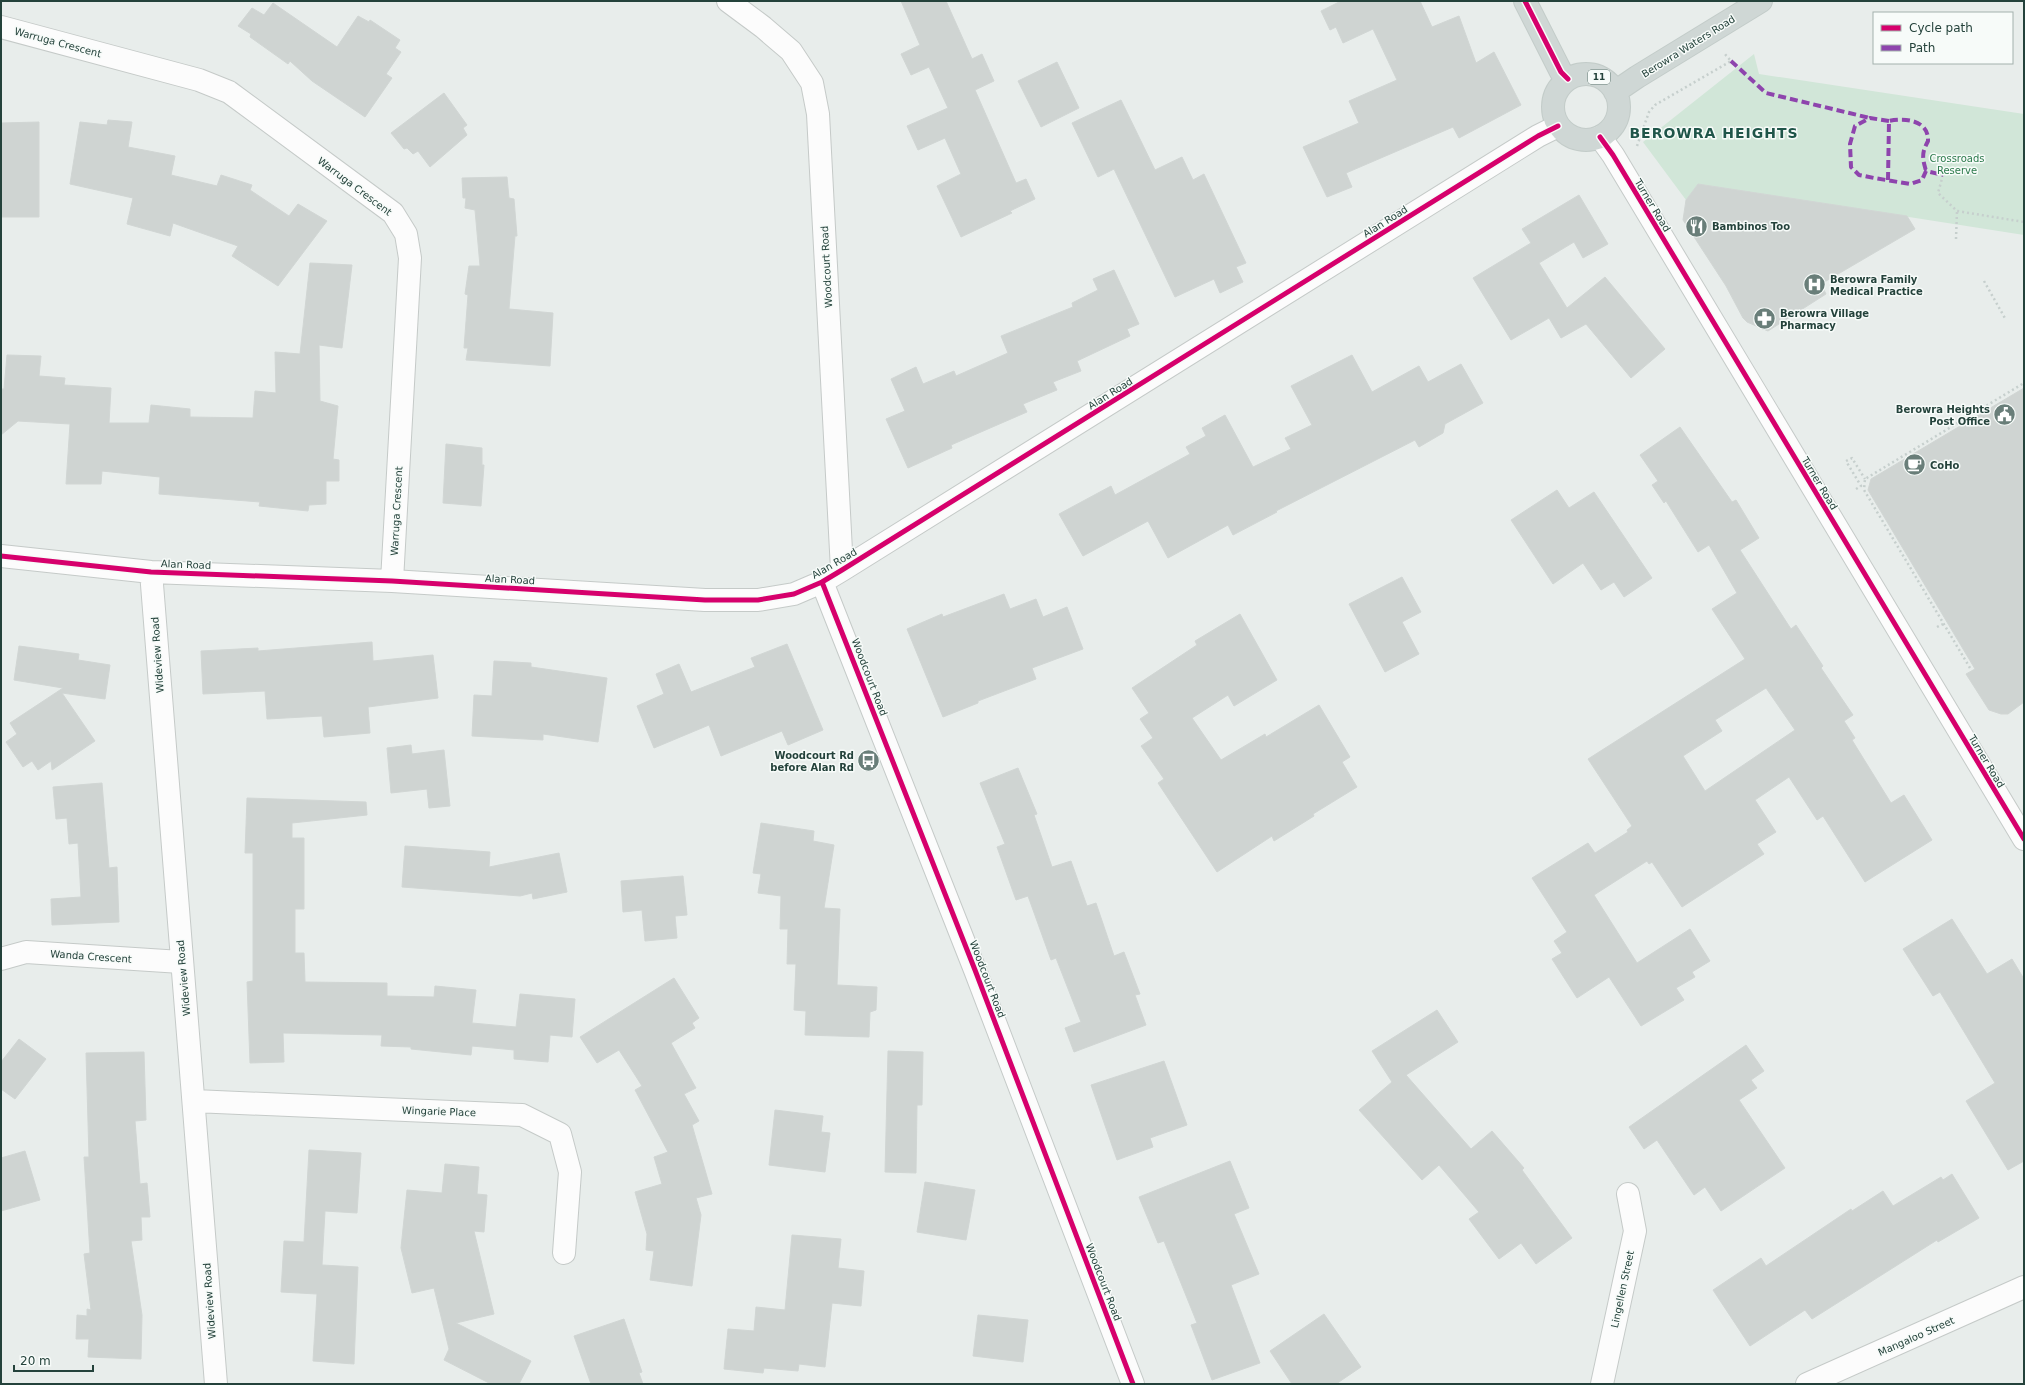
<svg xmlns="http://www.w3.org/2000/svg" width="2025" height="1385" font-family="'DejaVu Sans',sans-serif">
	<rect width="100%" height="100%" fill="#e8edeb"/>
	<path fill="#d1e6d8" d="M 1754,54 L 1759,74 L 2024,114 L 2024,235 L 1698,184 L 1686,200 L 1643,142 Z"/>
	<path fill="#cfd4d2" stroke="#d1d6d4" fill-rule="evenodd" d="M 901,1 L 946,1 L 972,59 L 982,54 L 994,81 L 975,90 L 1016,183 L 1026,179 L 1035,199 L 1010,211 L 1012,213 L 961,237 L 937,186 L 961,174 L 945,138 L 918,150 L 907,126 L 948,108 L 929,67 L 911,75 L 901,54 L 920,45 Z
		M 1341,1 L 1420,1 L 1432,27 L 1459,16 L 1476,63 L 1494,52 L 1521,105 L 1459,138 L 1453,127 L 1346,173 L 1352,187 L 1327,197 L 1303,147 L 1359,123 L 1349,101 L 1397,80 L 1373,29 L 1343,43 L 1336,27 L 1330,30 L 1321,11 Z
		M 273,3 L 337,47 L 358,16 L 369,22 L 370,20 L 400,40 L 395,48 L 401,52 L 386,74 L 392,78 L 365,117 L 312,81 L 290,61 L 288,64 L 250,37 L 251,34 L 238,26 L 252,8 L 264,15 Z
		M 1057,62 L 1079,108 L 1041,127 L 1018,81 Z
		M 444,93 L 467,125 L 463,128 L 467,135 L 430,167 L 418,151 L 413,154 L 407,148 L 404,149 L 391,133 Z
		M 1121,100 L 1155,170 L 1182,157 L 1193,180 L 1204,174 L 1246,263 L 1236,267 L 1243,282 L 1220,293 L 1214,279 L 1175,297 L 1114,169 L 1098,177 L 1072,123 Z
		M 108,120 L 132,122 L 128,147 L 175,156 L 171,175 L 217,186 L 221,175 L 252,185 L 250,190 L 289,216 L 298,204 L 327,221 L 278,286 L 232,256 L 238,246 L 173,223 L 170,236 L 127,224 L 133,198 L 70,184 L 80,122 L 107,125 Z
		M 39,122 L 39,217 L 1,217 L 1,123 Z
		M 507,177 L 509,198 L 514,199 L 517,236 L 515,236 L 509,309 L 553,313 L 550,366 L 466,360 L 468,348 L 464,348 L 468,295 L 465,294 L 469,266 L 480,266 L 475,210 L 465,208 L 466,198 L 463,198 L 462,178 Z
		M 1698,184 L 1907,216 L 1915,229 L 1821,284 L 1826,294 L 1768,331 L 1747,322 L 1743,318 L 1726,286 L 1683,220 L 1686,200 Z
		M 1579,195 L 1608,244 L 1583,258 L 1574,242 L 1539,263 L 1567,308 L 1605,277 L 1665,349 L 1631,378 L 1586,324 L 1561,338 L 1549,318 L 1511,340 L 1473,278 L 1531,243 L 1522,229 Z
		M 310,263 L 352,265 L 342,348 L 319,345 L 320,401 L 338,406 L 333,459 L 339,460 L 339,481 L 326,481 L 326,504 L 309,505 L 308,511 L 259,506 L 260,502 L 159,494 L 160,477 L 102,471 L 101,484 L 66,484 L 70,424 L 18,421 L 1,435 L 1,389 L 4,389 L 7,355 L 41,356 L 39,376 L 65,378 L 64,385 L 111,388 L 109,423 L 149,423 L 151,405 L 190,409 L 190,417 L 253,418 L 255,391 L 276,393 L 275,352 L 300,354 Z
		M 1114,270 L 1139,324 L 1127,329 L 1130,336 L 1077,361 L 1081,371 L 1053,382 L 1057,390 L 1023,404 L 1027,412 L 951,445 L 952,448 L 908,468 L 886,419 L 905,411 L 891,379 L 916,367 L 923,384 L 954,371 L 956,376 L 1008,353 L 1001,336 L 1073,307 L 1072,303 L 1098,290 L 1093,279 Z
		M 1352,355 L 1372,392 L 1419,366 L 1428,382 L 1461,364 L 1483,403 L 1445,424 L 1443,433 L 1419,447 L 1415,440 L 1276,511 L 1277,512 L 1233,535 L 1228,525 L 1168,558 L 1148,521 L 1083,556 L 1059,514 L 1111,486 L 1115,495 L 1190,454 L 1186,447 L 1206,436 L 1202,428 L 1225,415 L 1253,467 L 1291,449 L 1285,438 L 1312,425 L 1291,386 Z
		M 2024,388 L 2024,702 L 2008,714 L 2001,714 L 1989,710 L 1966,674 L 1975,669 L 1868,490 L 1871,479 Z
		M 1680,427 L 1732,502 L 1736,500 L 1759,538 L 1740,550 L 1791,629 L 1796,625 L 1823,666 L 1821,668 L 1853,715 L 1844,721 L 1855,738 L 1852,740 L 1891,803 L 1904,795 L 1932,840 L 1865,882 L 1823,816 L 1817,820 L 1789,777 L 1755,800 L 1776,832 L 1757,844 L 1764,854 L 1682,907 L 1652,862 L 1649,864 L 1647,861 L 1594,895 L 1637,963 L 1690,929 L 1710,961 L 1692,972 L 1695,977 L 1676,988 L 1684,1000 L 1641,1026 L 1609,977 L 1577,998 L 1552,959 L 1562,953 L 1554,941 L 1567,932 L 1532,878 L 1588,843 L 1595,853 L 1628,832 L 1627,830 L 1632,826 L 1588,759 L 1745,659 L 1712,609 L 1737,593 L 1709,545 L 1698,552 L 1666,501 L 1664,503 L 1652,485 L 1658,481 L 1640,455 ZM 1766,688 L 1795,730 L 1705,791 L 1683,756 L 1722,731 L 1715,720 Z
		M 446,444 L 482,448 L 482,465 L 484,465 L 481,506 L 443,503 Z
		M 1557,490 L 1569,508 L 1594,492 L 1652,578 L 1624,597 L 1614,582 L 1601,590 L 1583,563 L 1553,584 L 1511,520 Z
		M 1402,577 L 1421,612 L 1402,622 L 1419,654 L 1385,672 L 1349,604 Z
		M 1004,594 L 1010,609 L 1036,599 L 1043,617 L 1067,607 L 1083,649 L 1032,668 L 1036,679 L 978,701 L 978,703 L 943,717 L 907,629 L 942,614 L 943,617 Z
		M 1240,614 L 1277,680 L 1234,706 L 1228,695 L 1192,718 L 1221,760 L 1265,734 L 1266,737 L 1319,705 L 1350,757 L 1342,762 L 1357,787 L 1313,814 L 1314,816 L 1274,841 L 1272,836 L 1217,872 L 1158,783 L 1164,779 L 1141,746 L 1153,738 L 1140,719 L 1149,713 L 1132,688 L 1197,645 L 1195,641 Z
		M 372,642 L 373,661 L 433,655 L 438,698 L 368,707 L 370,733 L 324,737 L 322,716 L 267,719 L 265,691 L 203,694 L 201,651 L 258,648 L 258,651 Z
		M 787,644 L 823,730 L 788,745 L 782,731 L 721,756 L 709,725 L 654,748 L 637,706 L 664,694 L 656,674 L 679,664 L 691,692 L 755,667 L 751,658 Z
		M 19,646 L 79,654 L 78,660 L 110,665 L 105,699 L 62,693 L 95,741 L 52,770 L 51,761 L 38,770 L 32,761 L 23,767 L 6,742 L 17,734 L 10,723 L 63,688 L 14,680 Z
		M 494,661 L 531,663 L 531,667 L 607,678 L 598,742 L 543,734 L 543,740 L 472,736 L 474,695 L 492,696 Z
		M 411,745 L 412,754 L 444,750 L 450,806 L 429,808 L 427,789 L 391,793 L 387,748 Z
		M 1018,768 L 1037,814 L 1034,815 L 1052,867 L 1071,861 L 1087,906 L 1096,903 L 1114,956 L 1124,952 L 1140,994 L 1135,995 L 1146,1025 L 1074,1052 L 1065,1028 L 1081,1022 L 1056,958 L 1051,960 L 1028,896 L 1016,900 L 997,847 L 1005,844 L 980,783 Z
		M 102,783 L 109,868 L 117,867 L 119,922 L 52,925 L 51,899 L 81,897 L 78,843 L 69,844 L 67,818 L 56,819 L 53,787 Z
		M 247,798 L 366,802 L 367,815 L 292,823 L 292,838 L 304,838 L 304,909 L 295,909 L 295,953 L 304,953 L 305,982 L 387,983 L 387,996 L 434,997 L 435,986 L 476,990 L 472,1023 L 516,1027 L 520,994 L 575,999 L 572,1037 L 550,1035 L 548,1062 L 514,1059 L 514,1050 L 472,1046 L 471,1055 L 411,1049 L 411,1047 L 381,1046 L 382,1035 L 283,1033 L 284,1062 L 250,1063 L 247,982 L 253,981 L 253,853 L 245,853 Z
		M 761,823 L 814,831 L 813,841 L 834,845 L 824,908 L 840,909 L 837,985 L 877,987 L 876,1010 L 870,1012 L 869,1037 L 805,1035 L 806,1011 L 794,1010 L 796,964 L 787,964 L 788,929 L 780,929 L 781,896 L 758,893 L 761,874 L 753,873 Z
		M 405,846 L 490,852 L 489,867 L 559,853 L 567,892 L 533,899 L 532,893 L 520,896 L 402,887 Z
		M 683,876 L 687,915 L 675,916 L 677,938 L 645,941 L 642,910 L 623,912 L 621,881 Z
		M 1952,919 L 1987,974 L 2012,959 L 2024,979 L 2024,1161 L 2008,1170 L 1966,1101 L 1995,1083 L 1940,992 L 1933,996 L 1903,949 Z
		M 674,978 L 699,1018 L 692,1023 L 695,1028 L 671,1043 L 696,1088 L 684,1094 L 699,1121 L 692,1125 L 712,1194 L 696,1198 L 701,1215 L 692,1286 L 650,1280 L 654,1251 L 646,1250 L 647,1234 L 635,1192 L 662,1184 L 654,1157 L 668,1152 L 635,1090 L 642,1086 L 619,1050 L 597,1063 L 580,1037 Z
		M 1437,1010 L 1458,1042 L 1406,1075 L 1471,1149 L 1492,1131 L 1524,1168 L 1522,1170 L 1572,1238 L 1536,1264 L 1521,1243 L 1499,1259 L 1469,1219 L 1479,1212 L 1439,1165 L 1422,1180 L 1359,1110 L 1392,1082 L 1372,1051 Z
		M 19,1039 L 46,1059 L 15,1099 L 1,1089 L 1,1062 Z
		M 1746,1045 L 1764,1071 L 1751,1080 L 1757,1088 L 1739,1100 L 1785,1168 L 1721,1211 L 1705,1187 L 1694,1195 L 1657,1140 L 1644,1149 L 1629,1127 Z
		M 888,1051 L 923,1052 L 922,1105 L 917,1105 L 916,1173 L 885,1172 Z
		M 144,1052 L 146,1120 L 135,1121 L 140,1184 L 147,1183 L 150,1217 L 141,1217 L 142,1240 L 131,1241 L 142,1315 L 141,1359 L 88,1357 L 89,1339 L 76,1339 L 77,1315 L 87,1316 L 87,1309 L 91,1310 L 84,1254 L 90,1253 L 84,1157 L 89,1157 L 86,1053 Z
		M 1164,1061 L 1187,1125 L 1150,1138 L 1153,1147 L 1117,1160 L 1091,1085 Z
		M 775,1110 L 823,1116 L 821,1132 L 830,1133 L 825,1172 L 769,1165 Z
		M 309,1150 L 361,1153 L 357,1213 L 325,1211 L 322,1265 L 358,1267 L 354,1364 L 313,1361 L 317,1294 L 281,1292 L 284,1241 L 304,1242 Z
		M 25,1151 L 40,1200 L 1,1211 L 1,1158 Z
		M 1230,1161 L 1249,1208 L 1234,1214 L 1259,1274 L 1231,1285 L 1260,1363 L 1212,1380 L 1191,1325 L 1197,1323 L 1164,1241 L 1158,1243 L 1139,1197 Z
		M 445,1164 L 479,1167 L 477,1194 L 487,1195 L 484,1232 L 474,1231 L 494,1314 L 456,1323 L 531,1361 L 519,1384 L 491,1384 L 444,1360 L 449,1349 L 434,1288 L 412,1293 L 401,1248 L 407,1190 L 442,1193 Z
		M 1952,1174 L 1979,1218 L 1938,1242 L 1937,1240 L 1812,1319 L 1805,1310 L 1750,1346 L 1713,1290 L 1761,1258 L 1766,1266 L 1851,1209 L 1852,1211 L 1883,1191 L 1893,1206 L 1941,1177 L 1943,1180 Z
		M 925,1182 L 975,1190 L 966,1240 L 917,1232 Z
		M 792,1235 L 841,1239 L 838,1268 L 864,1271 L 861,1306 L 832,1303 L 825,1367 L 799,1364 L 798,1371 L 764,1368 L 763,1373 L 724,1369 L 728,1329 L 754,1331 L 756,1307 L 785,1310 Z
		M 1324,1314 L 1361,1367 L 1336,1384 L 1292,1384 L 1270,1351 Z
		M 978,1315 L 1028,1320 L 1023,1362 L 973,1356 Z
		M 624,1319 L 642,1372 L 639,1373 L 643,1384 L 591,1384 L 574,1336 Z"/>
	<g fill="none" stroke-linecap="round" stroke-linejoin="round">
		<defs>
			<path id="minor" d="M 728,1 L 763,27 L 791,51 L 812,83 L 818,114 L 842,570
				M 1,27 L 199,80 L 229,92 L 393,213 L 406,234 L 410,258 L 392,581
				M 1600,137 L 1613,155 L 2024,839
				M 1,556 L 151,572 L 392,581 L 705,600 L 758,600 L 794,594 L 822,582 L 842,570 L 1538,136 L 1558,126
				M 151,572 L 216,1384
				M 822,582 L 975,970 L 1133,1384
				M 1,959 L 26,952 L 181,962
				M 194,1101 L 522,1115 L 560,1134 L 570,1172 L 564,1253
				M 1602,1384 L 1635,1231 L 1628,1194
				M 1807,1384 L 2024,1287"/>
			<path id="primary" d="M 1525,1 L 1561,72 L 1568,79
				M1553 107a33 33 0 1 1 66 0a33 33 0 1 1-66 0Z
				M 1615,92 L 1637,77 L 1761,1"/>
		</defs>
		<use href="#minor" stroke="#c5cac8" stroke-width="24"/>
		<use href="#primary" stroke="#c3ccc9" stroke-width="24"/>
		<path stroke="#c6cfcd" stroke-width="2.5" stroke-dasharray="2 3" stroke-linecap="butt" d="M 1637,146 L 1649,112 L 1655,105 L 1731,61 L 1724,53
			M 1943,175 L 1938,193 L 1957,211 L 2024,222
			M 1956,239 L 1957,211
			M 1984,281 L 2006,320
			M 1856,489 L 1861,486 L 1846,461 L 1852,458 L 1865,479
			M 1937,627 L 1943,624
			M 1970,668 L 1864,490 L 1865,479 L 2024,383"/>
		<use href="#minor" stroke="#fcfcfc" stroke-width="22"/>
		<use href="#primary" stroke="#cfd7d5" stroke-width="22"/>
		<path stroke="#8e44ad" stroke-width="4" stroke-dasharray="8 4" stroke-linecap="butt" d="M 1731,61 L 1766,93 L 1870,118
			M 1889,121 L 1870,118 L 1855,126 L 1850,144 L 1851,167 L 1859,175 L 1874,178 L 1910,184 L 1922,180 L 1926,171 L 1943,175
			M 1888,180 L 1889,121 C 1903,118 1929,119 1928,141 C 1927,143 1925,147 1924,150 C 1922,158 1924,163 1926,171"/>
		<defs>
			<path id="cycleway" d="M 1525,1 L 1561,72 L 1568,79
				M 1600,137 L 1613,155 L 2024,839
				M 1,556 L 151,572 L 392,581 L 705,600 L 758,600 L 794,594 L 822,582 L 842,570 L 1538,136 L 1558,126
				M 822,582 L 975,970 L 1133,1384"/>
		</defs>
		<use href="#cycleway" stroke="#f7fbf9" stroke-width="8"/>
		<use href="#cycleway" stroke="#d6006c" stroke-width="5"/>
	</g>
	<defs>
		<symbol id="restaurant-disc" viewBox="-11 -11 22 22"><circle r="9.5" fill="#697e79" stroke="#f7fbf9"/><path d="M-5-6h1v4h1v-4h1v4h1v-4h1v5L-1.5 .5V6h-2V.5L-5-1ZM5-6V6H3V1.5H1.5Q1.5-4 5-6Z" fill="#fff"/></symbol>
		<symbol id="hospital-disc" viewBox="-11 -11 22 22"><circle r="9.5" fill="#697e79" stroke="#f7fbf9"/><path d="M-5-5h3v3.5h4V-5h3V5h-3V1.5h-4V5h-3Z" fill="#fff"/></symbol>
		<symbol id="pharmacy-disc" viewBox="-11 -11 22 22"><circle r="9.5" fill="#697e79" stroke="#f7fbf9"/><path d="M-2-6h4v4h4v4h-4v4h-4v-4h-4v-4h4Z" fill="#fff"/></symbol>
		<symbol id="civic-disc" viewBox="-11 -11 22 22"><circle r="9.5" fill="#697e79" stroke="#f7fbf9"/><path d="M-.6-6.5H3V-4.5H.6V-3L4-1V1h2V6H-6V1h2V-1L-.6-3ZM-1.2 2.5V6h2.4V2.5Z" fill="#fff"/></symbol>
		<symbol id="cafe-disc" viewBox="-11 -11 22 22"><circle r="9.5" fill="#697e79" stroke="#f7fbf9"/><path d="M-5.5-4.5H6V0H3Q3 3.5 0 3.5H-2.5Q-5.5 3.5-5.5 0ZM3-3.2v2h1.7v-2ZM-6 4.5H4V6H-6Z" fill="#fff"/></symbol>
		<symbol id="bus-disc" viewBox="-11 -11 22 22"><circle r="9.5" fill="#697e79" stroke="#f7fbf9"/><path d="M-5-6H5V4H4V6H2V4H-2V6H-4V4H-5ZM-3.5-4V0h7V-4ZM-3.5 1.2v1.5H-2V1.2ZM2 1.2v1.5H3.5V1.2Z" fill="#fff"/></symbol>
	</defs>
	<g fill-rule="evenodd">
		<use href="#restaurant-disc" x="1684" y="214" width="25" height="25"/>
		<use href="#hospital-disc" x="1802" y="272" width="25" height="25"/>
		<use href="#pharmacy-disc" x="1752" y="306" width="25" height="25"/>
		<use href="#civic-disc" x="1992" y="402" width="25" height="25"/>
		<use href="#cafe-disc" x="1902" y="452" width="25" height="25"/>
		<use href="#bus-disc" x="856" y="748" width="25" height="25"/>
	</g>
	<g text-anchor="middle" stroke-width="3" stroke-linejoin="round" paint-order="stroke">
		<rect fill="#f7fbf9" stroke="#637a74" stroke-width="1" x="1588" y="70" width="22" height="14" rx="3"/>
		<g font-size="9" font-weight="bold" fill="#24423b">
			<text x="1599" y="80">11</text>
		</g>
		<g font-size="10" fill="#24423b" stroke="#f7fbf9">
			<text transform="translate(58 42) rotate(15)" y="4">Warruga Crescent</text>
			<text transform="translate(1688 46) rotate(-32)" y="4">Berowra Waters Road</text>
			<text transform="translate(355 186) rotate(37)" y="4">Warruga Crescent</text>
			<text transform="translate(1653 205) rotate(59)" y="4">Turner Road</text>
			<text transform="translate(1385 221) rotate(-32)" y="4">Alan Road</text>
			<text transform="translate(826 267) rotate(-93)" y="4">Woodcourt Road</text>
			<text transform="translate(1110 393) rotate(-32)" y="4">Alan Road</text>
			<text transform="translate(1820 483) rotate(59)" y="4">Turner Road</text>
			<text transform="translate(396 511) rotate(-87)" y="4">Warruga Crescent</text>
			<text transform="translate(834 563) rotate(-30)" y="4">Alan Road</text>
			<text transform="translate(186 564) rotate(2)" y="4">Alan Road</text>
			<text transform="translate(510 579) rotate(3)" y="4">Alan Road</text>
			<text transform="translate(157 655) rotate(-94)" y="4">Wideview Road</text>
			<text transform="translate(870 677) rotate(69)" y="4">Woodcourt Road</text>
			<text transform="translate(1987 761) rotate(59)" y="4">Turner Road</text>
			<text transform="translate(91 956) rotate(4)" y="4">Wanda Crescent</text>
			<text transform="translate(183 978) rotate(-95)" y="4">Wideview Road</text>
			<text transform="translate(988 979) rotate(69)" y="4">Woodcourt Road</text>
			<text transform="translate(439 1111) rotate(2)" y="4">Wingarie Place</text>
			<text transform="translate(1104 1282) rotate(69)" y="4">Woodcourt Road</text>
			<text transform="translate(1622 1289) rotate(-78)" y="4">Lingellen Street</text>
			<text transform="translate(209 1301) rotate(-94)" y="4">Wideview Road</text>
			<text transform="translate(1916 1336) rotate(-24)" y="4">Mangaloo Street</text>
		</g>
		<g font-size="10" fill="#2c7a4c" stroke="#f7fbf9">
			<text x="1957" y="162">Crossroads<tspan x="1957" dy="12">Reserve</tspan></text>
		</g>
		<g font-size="10" font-weight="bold" fill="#24423b" stroke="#f7fbf9" text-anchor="start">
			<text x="1712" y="230">Bambinos Too</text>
			<text x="1830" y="283">Berowra Family<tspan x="1830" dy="12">Medical Practice</tspan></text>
			<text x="1780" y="317">Berowra Village<tspan x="1780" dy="12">Pharmacy</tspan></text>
			<text x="1990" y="413" text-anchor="end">Berowra Heights<tspan x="1990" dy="12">Post Office</tspan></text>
			<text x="1930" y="469">CoHo</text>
			<text x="854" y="759" text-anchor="end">Woodcourt Rd<tspan x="854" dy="12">before Alan Rd</tspan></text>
		</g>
		<g font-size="14" font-weight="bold" letter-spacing="1" fill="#1f5549" stroke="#f7fbf9">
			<text x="1714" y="138">BEROWRA HEIGHTS</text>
		</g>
	</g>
	<rect width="2025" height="1385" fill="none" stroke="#24423b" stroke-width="4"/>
	<rect x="1873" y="12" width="140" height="52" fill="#f7fbf9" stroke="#a3b1ad"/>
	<rect x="1881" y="25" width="20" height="6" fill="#d6006c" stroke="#a3b1ad"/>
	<text x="1909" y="32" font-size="12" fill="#24423b">Cycle path</text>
	<rect x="1881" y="45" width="20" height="6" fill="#8e44ad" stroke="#a3b1ad"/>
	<text x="1909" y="52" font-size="12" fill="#24423b">Path</text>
	<path d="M14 1365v6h79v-6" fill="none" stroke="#24423b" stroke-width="2"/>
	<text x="20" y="1365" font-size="12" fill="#24423b" stroke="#f7fbf9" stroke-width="3" paint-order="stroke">20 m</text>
</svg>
